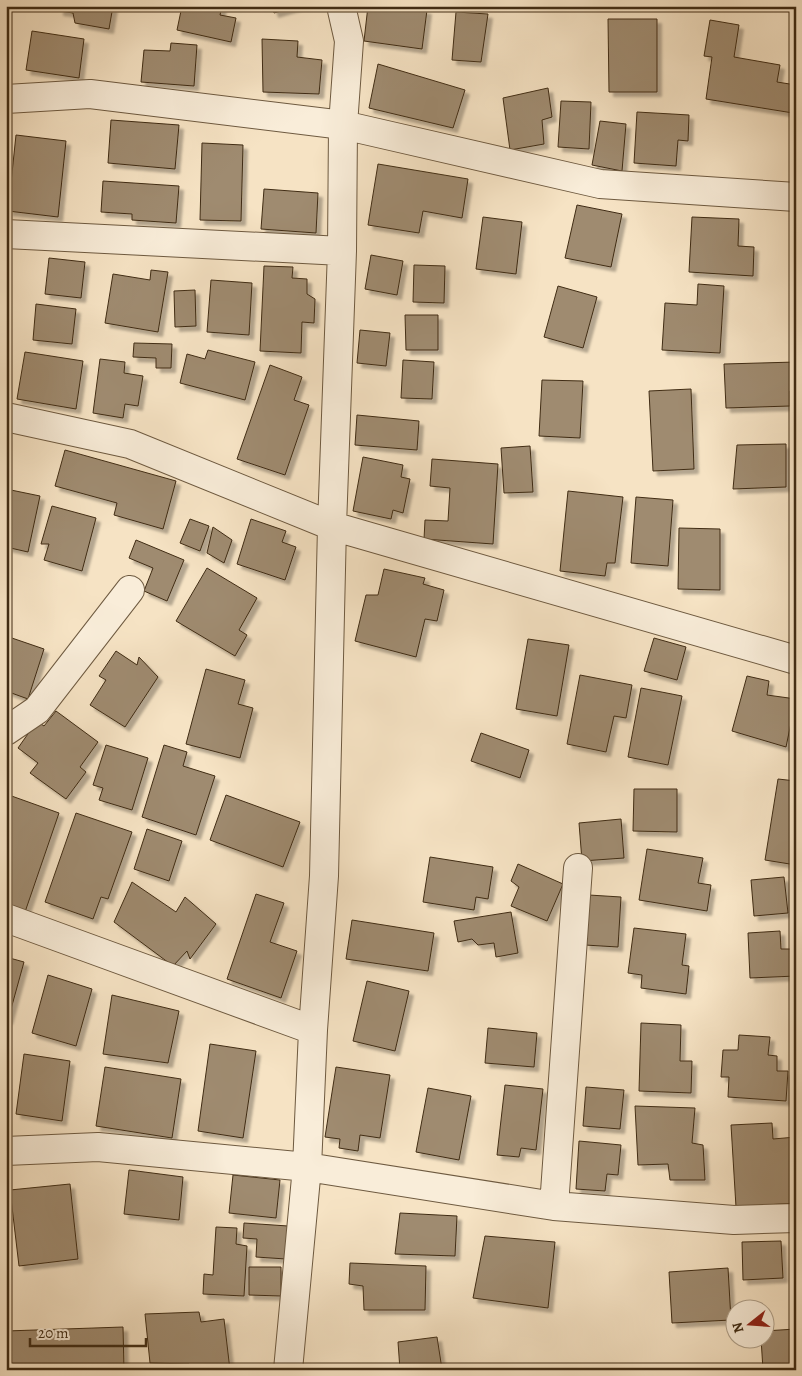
<svg xmlns="http://www.w3.org/2000/svg" width="802" height="1376" font-family="Alegreya,serif">
	<defs>
		<filter id="shadow"><feDropShadow dx="4.5" dy="4.5" stdDeviation="1" flood-color="#0004"/></filter>
	</defs>
	<rect width="100%" height="100%" fill="#f6e3c4"/>
	<filter id="stains"><feTurbulence type="fractalNoise" baseFrequency=".004" numOctaves="4"/><feColorMatrix values="0 0 0 0 .2 0 0 0 0 .09 0 0 0 0 .02 0 0 0 .5 -.17"/></filter>
	<radialGradient id="worn" r=".72"><stop offset=".6" stop-color="#630" stop-opacity="0"/><stop offset="1" stop-color="#630" stop-opacity=".3"/></radialGradient>
	<path fill="#9f8b70" stroke="#402c14" filter="url(#shadow)" d="M 59,6 L 113,6 L 109,29 L 75,23 L 73,13 L 59,11 Z
		M 182,6 L 222,6 L 220,15 L 236,18 L 231,42 L 177,30 Z
		M 272,6 L 298,6 L 274,13 Z
		M 368,6 L 400,6 L 427,10 L 422,49 L 364,41 Z
		M 456,12 L 488,14 L 481,62 L 452,60 Z
		M 608,19 L 657,19 L 657,92 L 609,92 Z
		M 710,20 L 739,25 L 734,57 L 780,65 L 777,82 L 796,85 L 793,113 L 706,99 L 712,57 L 704,56 Z
		M 32,31 L 84,39 L 79,78 L 26,70 Z
		M 262,39 L 298,41 L 297,57 L 322,60 L 319,94 L 263,92 Z
		M 171,43 L 197,45 L 194,86 L 141,82 L 144,50 L 170,51 Z
		M 378,64 L 465,90 L 453,128 L 369,108 Z
		M 548,88 L 552,117 L 542,120 L 544,144 L 510,150 L 503,98 Z
		M 561,101 L 591,102 L 589,149 L 558,147 Z
		M 637,112 L 689,115 L 688,141 L 678,140 L 676,166 L 634,163 Z
		M 111,120 L 179,125 L 175,169 L 108,163 Z
		M 600,121 L 626,124 L 622,171 L 592,165 Z
		M 16,135 L 66,141 L 58,217 L 8,211 Z
		M 202,143 L 243,145 L 241,221 L 200,220 Z
		M 378,164 L 468,179 L 462,218 L 423,211 L 419,233 L 368,225 Z
		M 103,181 L 179,186 L 176,223 L 132,220 L 132,214 L 101,212 Z
		M 264,189 L 318,193 L 316,233 L 261,229 Z
		M 577,205 L 622,214 L 611,267 L 565,258 Z
		M 483,217 L 522,222 L 516,274 L 476,269 Z
		M 692,217 L 739,219 L 738,246 L 754,247 L 753,276 L 689,272 Z
		M 371,255 L 403,261 L 397,295 L 365,289 Z
		M 49,258 L 85,262 L 81,298 L 45,294 Z
		M 414,265 L 445,266 L 444,303 L 413,302 Z
		M 264,266 L 293,267 L 292,278 L 307,279 L 307,294 L 315,299 L 314,323 L 302,322 L 301,353 L 260,351 Z
		M 151,270 L 168,272 L 158,332 L 105,323 L 113,274 L 150,280 Z
		M 211,280 L 252,283 L 249,335 L 207,332 Z
		M 698,284 L 724,286 L 720,353 L 662,350 L 665,303 L 697,305 Z
		M 558,286 L 597,297 L 583,348 L 544,337 Z
		M 195,290 L 196,326 L 175,327 L 174,291 Z
		M 36,304 L 76,309 L 72,344 L 33,340 Z
		M 405,315 L 438,315 L 438,350 L 406,350 Z
		M 360,330 L 390,333 L 386,366 L 357,363 Z
		M 134,343 L 172,344 L 171,368 L 156,368 L 156,358 L 133,357 Z
		M 208,350 L 255,362 L 245,400 L 180,383 L 187,354 L 205,359 Z
		M 25,352 L 83,361 L 76,409 L 17,399 Z
		M 100,359 L 125,362 L 124,373 L 143,376 L 138,406 L 125,404 L 123,418 L 93,413 Z
		M 403,360 L 434,362 L 432,399 L 401,398 Z
		M 796,362 L 796,391 L 790,391 L 790,406 L 726,408 L 724,364 Z
		M 270,365 L 302,377 L 294,400 L 309,405 L 285,475 L 237,459 Z
		M 542,380 L 583,381 L 580,438 L 539,436 Z
		M 691,389 L 694,469 L 653,471 L 649,391 Z
		M 357,415 L 419,421 L 417,450 L 355,445 Z
		M 786,444 L 786,487 L 733,489 L 737,445 Z
		M 530,446 L 533,492 L 504,493 L 501,448 Z
		M 65,450 L 176,481 L 163,529 L 114,515 L 117,503 L 55,486 Z
		M 363,457 L 403,465 L 401,477 L 410,479 L 403,513 L 393,510 L 391,519 L 353,511 Z
		M 432,459 L 498,464 L 493,544 L 424,539 L 425,520 L 448,521 L 450,488 L 430,486 Z
		M 6,489 L 40,496 L 28,552 L 6,547 Z
		M 568,491 L 623,497 L 615,563 L 607,563 L 605,576 L 560,571 Z
		M 636,497 L 673,500 L 668,566 L 631,563 Z
		M 52,506 L 96,518 L 82,571 L 44,560 L 49,544 L 41,544 Z
		M 190,519 L 209,526 L 200,551 L 180,543 Z
		M 251,519 L 286,531 L 282,542 L 296,547 L 285,580 L 237,564 Z
		M 213,527 L 232,540 L 224,563 L 207,553 Z
		M 679,528 L 720,529 L 720,590 L 678,589 Z
		M 136,540 L 184,560 L 167,601 L 144,591 L 153,568 L 129,558 Z
		M 207,568 L 257,598 L 239,630 L 247,635 L 235,656 L 176,621 Z
		M 384,569 L 425,578 L 423,584 L 444,590 L 437,621 L 425,619 L 416,657 L 355,641 L 366,595 L 378,595 Z
		M 6,636 L 44,649 L 28,699 L 6,691 Z
		M 654,638 L 686,647 L 677,680 L 644,671 Z
		M 528,639 L 569,645 L 557,716 L 516,709 Z
		M 116,651 L 137,665 L 139,657 L 158,677 L 125,727 L 90,705 L 106,680 L 99,676 Z
		M 206,669 L 245,680 L 238,704 L 253,708 L 240,758 L 186,744 Z
		M 580,675 L 632,685 L 626,718 L 614,716 L 606,752 L 567,744 Z
		M 747,676 L 769,681 L 767,695 L 796,699 L 786,747 L 732,731 Z
		M 641,688 L 682,696 L 668,765 L 628,757 Z
		M 56,711 L 98,742 L 80,767 L 86,772 L 66,799 L 30,773 L 38,763 L 18,748 L 37,721 L 44,726 Z
		M 481,733 L 529,750 L 520,778 L 471,761 Z
		M 106,745 L 148,758 L 132,810 L 99,800 L 103,788 L 93,785 Z
		M 164,745 L 187,752 L 183,766 L 215,776 L 196,835 L 142,817 Z
		M 778,779 L 796,781 L 796,865 L 765,860 Z
		M 634,789 L 677,789 L 677,832 L 633,831 Z
		M 6,794 L 59,813 L 24,915 L 6,909 Z
		M 226,795 L 300,822 L 283,867 L 210,840 Z
		M 76,813 L 132,832 L 108,899 L 101,897 L 93,919 L 45,902 Z
		M 621,819 L 624,858 L 582,861 L 579,823 Z
		M 147,829 L 182,841 L 169,881 L 134,869 Z
		M 647,849 L 703,858 L 698,883 L 711,885 L 707,911 L 639,900 Z
		M 430,857 L 493,867 L 488,899 L 476,897 L 474,910 L 423,902 Z
		M 518,864 L 563,884 L 547,921 L 511,906 L 519,887 L 511,881 Z
		M 784,877 L 788,913 L 754,916 L 751,880 Z
		M 132,882 L 176,912 L 185,897 L 216,924 L 190,959 L 187,951 L 173,966 L 114,922 Z
		M 256,894 L 284,903 L 270,942 L 297,951 L 281,998 L 227,979 Z
		M 589,895 L 621,897 L 618,947 L 585,945 Z
		M 511,912 L 518,953 L 496,957 L 494,943 L 478,945 L 472,939 L 458,942 L 454,921 Z
		M 352,920 L 434,933 L 428,971 L 346,959 Z
		M 634,928 L 686,934 L 682,965 L 689,966 L 686,994 L 641,988 L 642,975 L 628,973 Z
		M 780,931 L 781,949 L 796,949 L 796,976 L 750,978 L 748,933 Z
		M 6,957 L 24,962 L 8,1020 L 6,1019 Z
		M 48,975 L 92,989 L 76,1046 L 32,1033 Z
		M 367,981 L 409,991 L 395,1051 L 353,1041 Z
		M 112,995 L 179,1011 L 168,1063 L 103,1054 Z
		M 641,1023 L 681,1025 L 680,1061 L 692,1061 L 691,1093 L 639,1091 Z
		M 488,1028 L 537,1033 L 534,1067 L 485,1063 Z
		M 739,1035 L 770,1037 L 768,1055 L 777,1056 L 777,1071 L 788,1071 L 786,1101 L 728,1097 L 729,1077 L 721,1077 L 723,1050 L 738,1050 Z
		M 210,1044 L 256,1051 L 243,1138 L 198,1131 Z
		M 24,1054 L 70,1061 L 62,1121 L 16,1114 Z
		M 105,1067 L 181,1079 L 172,1138 L 96,1126 Z
		M 336,1067 L 390,1075 L 380,1138 L 360,1135 L 358,1151 L 339,1148 L 340,1139 L 325,1137 Z
		M 505,1085 L 543,1089 L 536,1150 L 521,1148 L 519,1157 L 497,1155 Z
		M 586,1087 L 624,1090 L 620,1129 L 583,1126 Z
		M 428,1088 L 471,1096 L 459,1160 L 416,1152 Z
		M 635,1106 L 695,1108 L 692,1143 L 703,1145 L 705,1180 L 670,1180 L 668,1164 L 638,1165 Z
		M 772,1123 L 773,1139 L 796,1137 L 796,1203 L 736,1207 L 731,1125 Z
		M 579,1141 L 621,1145 L 618,1175 L 607,1174 L 605,1191 L 576,1189 Z
		M 129,1170 L 183,1177 L 179,1220 L 124,1214 Z
		M 233,1175 L 280,1180 L 276,1218 L 229,1213 Z
		M 70,1184 L 78,1259 L 19,1266 L 10,1190 Z
		M 400,1213 L 457,1216 L 455,1256 L 395,1254 Z
		M 244,1223 L 288,1226 L 286,1259 L 256,1257 L 257,1239 L 243,1238 Z
		M 216,1227 L 237,1228 L 236,1244 L 247,1246 L 244,1296 L 203,1294 L 204,1274 L 213,1275 Z
		M 485,1236 L 555,1242 L 548,1308 L 473,1298 Z
		M 781,1241 L 783,1278 L 743,1280 L 742,1242 Z
		M 350,1263 L 426,1266 L 425,1310 L 364,1310 L 363,1286 L 349,1284 Z
		M 249,1267 L 281,1267 L 281,1296 L 249,1295 Z
		M 728,1268 L 731,1320 L 672,1323 L 669,1272 Z
		M 199,1312 L 201,1322 L 224,1319 L 230,1370 L 189,1370 L 189,1364 L 150,1363 L 145,1314 Z
		M 123,1327 L 124,1370 L 6,1370 L 6,1331 Z
		M 796,1329 L 796,1370 L 763,1370 L 761,1338 L 764,1338 L 764,1331 Z
		M 437,1337 L 442,1369 L 463,1368 L 463,1370 L 400,1370 L 398,1342 Z"/>
	<g fill="none" stroke-linecap="round" stroke-linejoin="round">
		<defs>
			<path id="minor" d="M 6,99 L 90,94 L 343,125 L 600,184 L 796,197
				M 6,234 L 342,251
				M 6,417 L 130,444 L 332,526 L 796,660
				M 6,731 L 37,710 L 130,590
				M 6,918 L 313,1030
				M 6,1151 L 98,1147 L 307,1167 L 554,1206 L 734,1220 L 796,1218
				M 554,1206 L 578,868
				M 288,1370 L 307,1167 L 313,1030 L 324,876 L 332,526 L 342,251 L 343,125 L 349,41 L 341,6"/>
		</defs>
		<use href="#minor" stroke="#6e5a40" stroke-width="30"/>
		<use href="#minor" stroke="#f9edd9" stroke-width="28"/>
	</g>
	<rect width="802" height="1376" fill="none" stroke="#f6e3c4" stroke-width="25"/>
	<rect x="8" y="8" width="787" height="1361" fill="none" stroke="#402c14" stroke-width="2.5"/>
	<rect x="12" y="12" width="777" height="1351" fill="none" stroke="#402c14"/>
	<g transform="translate(750 1324) rotate(253)"><circle r="24" fill="#f9edd9" stroke="#afa08a"/>
	<path d="M0-4L9 19L0 12L-9 19Z" fill="#8f2418"/>
	<text y="-8" font-size="14" font-weight="bold" text-anchor="middle" fill="#402c14">N</text>
	</g>
	<path d="M30 1338v8h116v-8" fill="none" stroke="#402c14" stroke-width="2.5"/>
	<text x="38" y="1338" font-size="15" fill="#402c14" stroke="#f9edd9" stroke-width="4" paint-order="stroke">20 m</text>
	<rect width="100%" height="100%" filter="url(#stains)"/>
	<rect width="100%" height="100%" fill="url(#worn)"/>
</svg>
